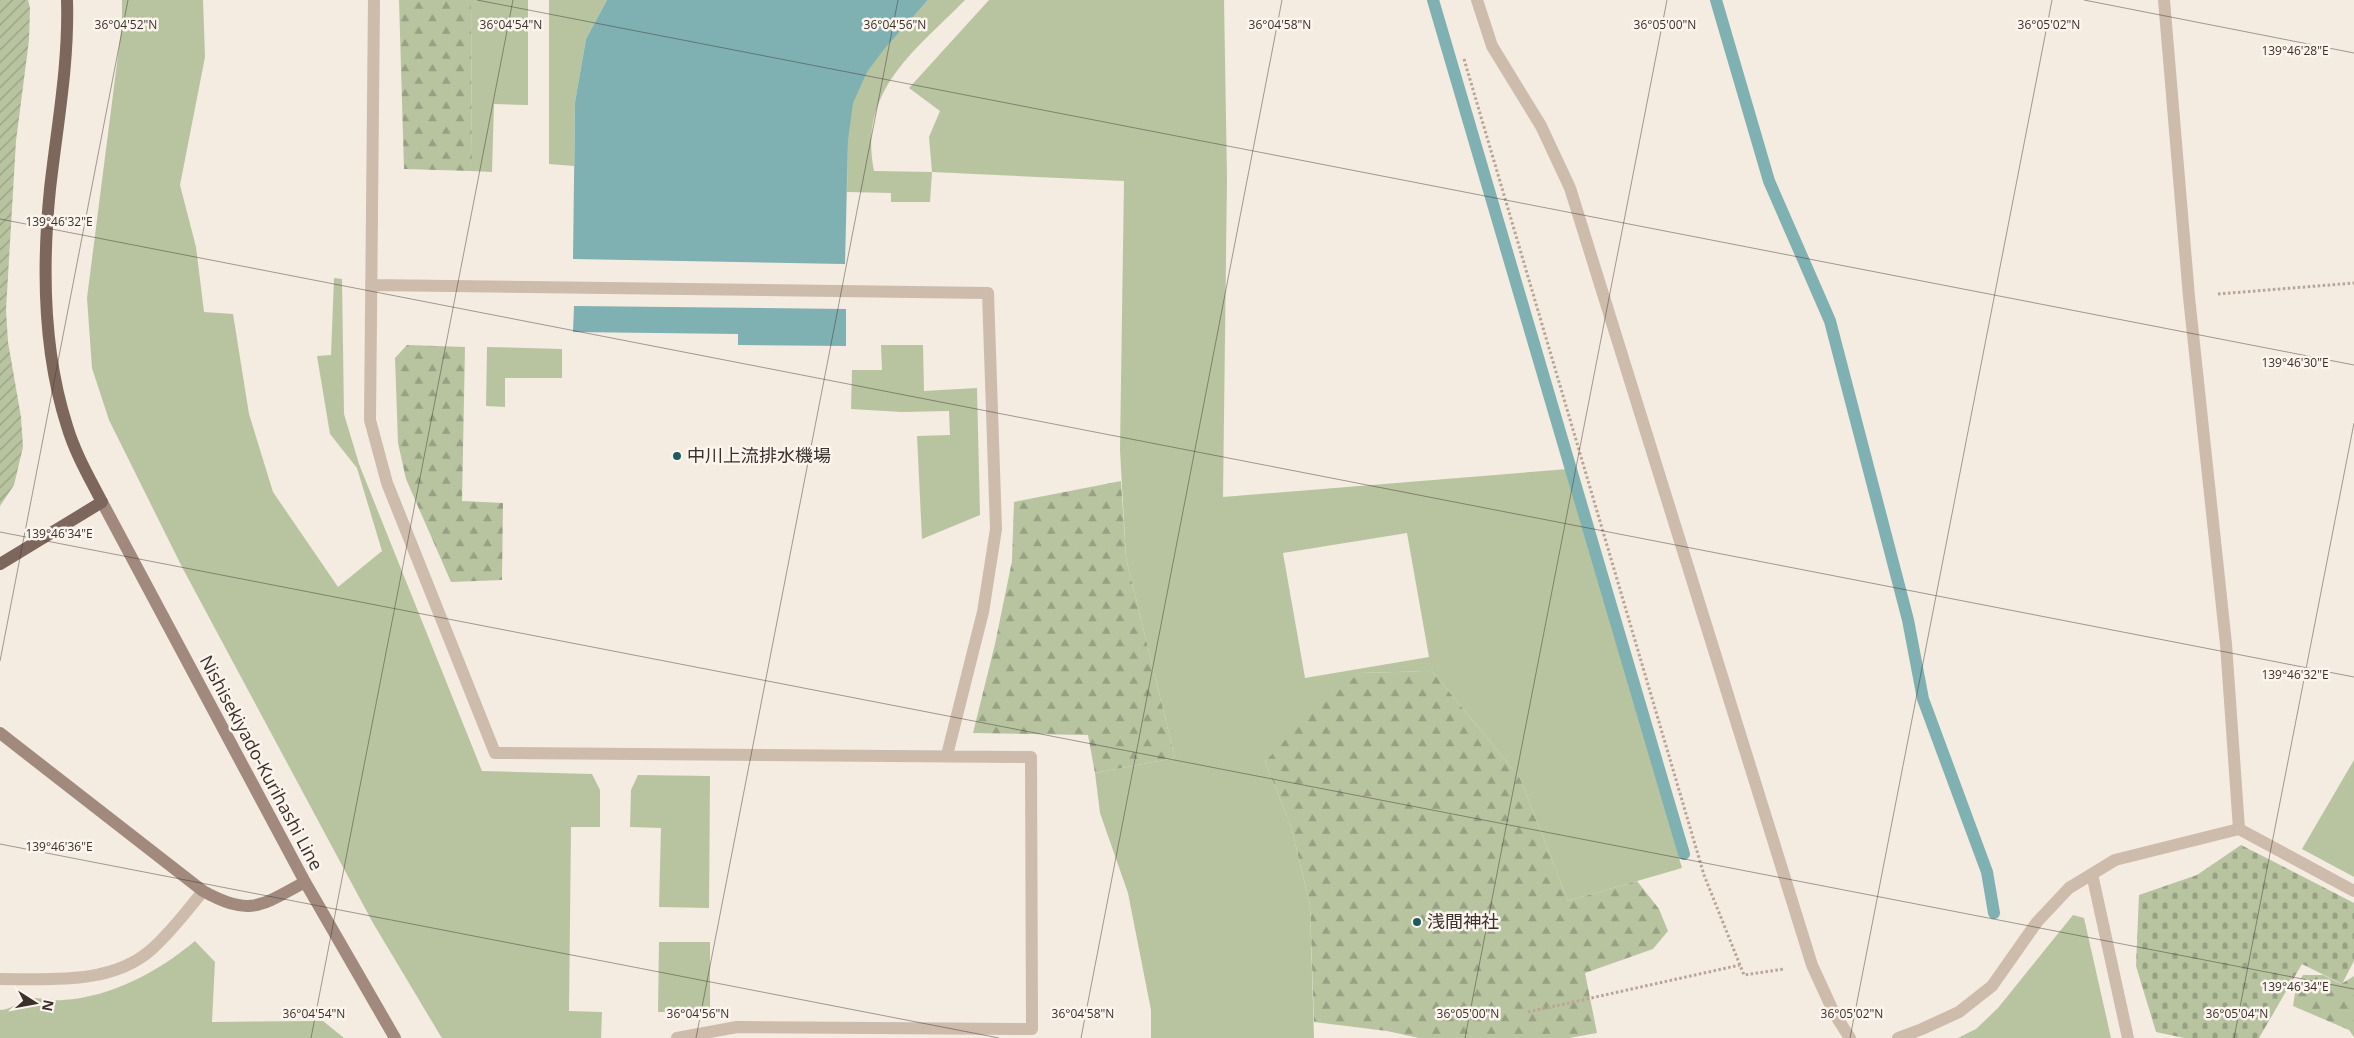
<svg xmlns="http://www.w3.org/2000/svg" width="2354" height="1038" font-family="'Open Sans','Noto Sans JP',sans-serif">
	<defs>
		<pattern id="forest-firs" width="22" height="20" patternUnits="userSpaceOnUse" patternTransform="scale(1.25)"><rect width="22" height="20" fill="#b8c4a0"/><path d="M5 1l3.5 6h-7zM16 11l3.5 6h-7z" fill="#97a083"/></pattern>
		<pattern id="cemetery-stones" width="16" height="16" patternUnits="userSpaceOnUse" patternTransform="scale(1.25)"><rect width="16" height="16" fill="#b8c4a0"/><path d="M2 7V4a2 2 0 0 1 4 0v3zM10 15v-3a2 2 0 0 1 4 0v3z" fill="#97a083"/></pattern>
		<pattern id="garden-furrows" width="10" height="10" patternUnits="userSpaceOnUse" patternTransform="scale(1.25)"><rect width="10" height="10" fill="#b8c4a0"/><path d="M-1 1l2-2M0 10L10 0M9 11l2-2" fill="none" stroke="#97a083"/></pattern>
	</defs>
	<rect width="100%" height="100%" fill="#f4ebe1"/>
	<path fill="#b8c4a0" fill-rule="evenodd" d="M 122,0 L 203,0 L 205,57 L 180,185 L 196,247 L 204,312 L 233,314 L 249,414 L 273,492 L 338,587 L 382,551 L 357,468 L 330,434 L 317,356 L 331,355 L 334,278 L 342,279 L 344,414 L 359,464 L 482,771 L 592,774 L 600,790 L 600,827 L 571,827 L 569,1011 L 602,1012 L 601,1038 L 442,1038 L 440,1035 L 373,923 L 182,567 L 109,420 L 92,368 L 87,298 L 122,24 Z
		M 471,0 L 528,0 L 528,105 L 494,104 L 492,172 L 472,171 Z
		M 549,0 L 607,0 L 586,39 L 575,102 L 574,166 L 549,164 Z
		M 928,0 L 965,0 C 914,52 858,90 874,171 L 932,172 L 929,137 L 940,111 L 909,88 L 989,0 L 1224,0 L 1227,177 L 1223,497 L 1568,469 L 1682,868 L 1568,901 L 1520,778 L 1432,671 L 1359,673 L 1265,762 L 1291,826 L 1310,905 L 1314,1038 L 1151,1038 L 1151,1010 L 1128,893 L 1100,813 L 1095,773 L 1175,758 L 1126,558 L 1120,450 L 1124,181 L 932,172 L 930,202 L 891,202 L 891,193 L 847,192 C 848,163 846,133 852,104 C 860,68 904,27 928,0 ZM 1407,533 L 1429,657 L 1305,678 L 1283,553 Z
		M 881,345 L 923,345 L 924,391 L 977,388 L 980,515 L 922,539 L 917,436 L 950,435 L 949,411 L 902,412 L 851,409 L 852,370 L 882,370 Z
		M 487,347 L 562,349 L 562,378 L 505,378 L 505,407 L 486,406 Z
		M 2354,760 L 2354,877 L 2302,849 Z
		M 638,775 L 710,776 L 709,908 L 659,907 L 661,828 L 630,827 L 631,790 Z
		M 2073,915 L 2084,918 L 2111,1038 L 1958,1038 L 1976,1029 L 1998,1008 Z
		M 195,941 L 215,962 L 212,1022 L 323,1021 L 344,1038 L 0,1038 L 0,1010 C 13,1010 20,999 32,998 C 42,998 52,1001 63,1000 C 111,997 158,972 195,941 Z
		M 659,942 L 710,942 L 710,1012 L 658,1012 Z"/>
	<path fill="url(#forest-firs)" d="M 399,0 L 471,0 L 472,171 L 404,169 Z
		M 407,345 L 465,347 L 462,501 L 503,503 L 502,580 L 451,582 L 406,479 L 398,443 L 395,358 Z
		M 1121,481 L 1126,558 L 1175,758 L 1095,773 L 1088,735 L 973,733 L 995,644 L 1012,561 L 1014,502 Z
		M 1432,671 L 1520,778 L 1568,901 L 1637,881 L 1659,909 L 1668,931 L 1653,949 L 1585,973 L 1597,1033 L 1569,1038 L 1419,1038 L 1387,1031 L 1314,1022 L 1310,905 L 1291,826 L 1265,762 L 1298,726 L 1359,673 Z
		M 2303,975 L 2323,975 L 2341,984 L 2354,976 L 2354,1037 L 2349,1030 L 2293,1006 L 2296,987 Z"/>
	<path fill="url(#cemetery-stones)" d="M 2241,845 L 2354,903 L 2354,961 L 2342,984 L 2302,964 L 2259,1038 L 2184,1038 L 2156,1032 L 2136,966 L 2139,895 L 2197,875 Z"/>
	<path fill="url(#garden-furrows)" d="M 0,0 L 28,0 L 30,8 L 29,40 L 16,141 L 6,310 L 8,342 L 21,417 L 23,447 L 14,485 L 0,506 Z"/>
	<path fill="#7fb0b2" d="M 607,0 L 928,0 L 885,48 L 867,72 L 853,103 L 848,140 L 845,264 L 573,259 L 575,102 L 586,39 Z
		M 574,306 L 846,309 L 846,346 L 738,345 L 738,334 L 573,332 Z"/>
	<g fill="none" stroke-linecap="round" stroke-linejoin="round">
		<path stroke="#7fb0b2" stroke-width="12" d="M 1433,0 L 1684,854
			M 1716,0 L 1769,181 L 1830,321 L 1908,620 L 1923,699 L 1987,872 L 1994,913"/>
		<path stroke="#b9a596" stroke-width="3" stroke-dasharray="2.5 2.5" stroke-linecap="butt" d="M 1464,59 L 1704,875 L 1744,975 L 1784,969
			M 2218,294 L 2354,283
			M 1528,1012 L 1740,965"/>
		<path stroke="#cdbbac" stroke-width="12" d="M 374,0 L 370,420 L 387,483 L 495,753 L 1031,757 L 1032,1029 L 737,1027 L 677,1038
			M 371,285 L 988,293 L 996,529 L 983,612 L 947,755"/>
		<path stroke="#cdbbac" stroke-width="12" d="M 1477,0 L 1492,46 L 1541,126 L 1570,188 L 1812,965 L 1834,1013 L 1850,1038
			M 2164,0 L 2189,297 L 2226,644 L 2239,829 L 2354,891
			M 2092,874 L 2128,1038
			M 0,979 C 50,979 112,985 152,949 C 171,932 187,911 203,891
			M 1898,1038 L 1922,1029 L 1959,1012 L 1992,986 L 2037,922 L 2069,888 L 2115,860 L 2239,829"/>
		<path stroke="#a18a7d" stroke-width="12" d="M 102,502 L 305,882 L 395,1038
			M 0,733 L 203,891 C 250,917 261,906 305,882"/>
		<path stroke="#7d675c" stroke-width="12" d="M 0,564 L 102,502 C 89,477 75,453 67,426 C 43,351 42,268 50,189 C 57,126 69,64 67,0"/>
	</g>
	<path fill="none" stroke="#3b302b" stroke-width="1" stroke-opacity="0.45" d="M 477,0 L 2354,365M 2084,0 L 2354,53M 0,219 L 2354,677M 0,532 L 2354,989M 0,661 L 128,0M 0,844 L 999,1038M 311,1038 L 513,0M 696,1038 L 898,0M 1081,1038 L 1282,0M 1465,1038 L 1667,0M 1850,1038 L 2052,0M 2234,1038 L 2354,423"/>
	<g fill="#1f5a5e" stroke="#fbf5ee" stroke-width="2">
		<circle cx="677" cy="456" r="5"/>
		<circle cx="1417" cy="922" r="5"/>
	</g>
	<g text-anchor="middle" stroke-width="5" stroke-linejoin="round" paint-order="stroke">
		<g font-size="18" fill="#3b302b" stroke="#fbf5ee" text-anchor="start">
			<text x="687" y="462">中川上流排水機場</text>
			<text x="1427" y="928">浅間神社</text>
		</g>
		<g font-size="18" fill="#3b302b" stroke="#fbf5ee">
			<text transform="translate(261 763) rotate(62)" y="6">Nishisekiyado-Kurihashi Line</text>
		</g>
	</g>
	<g font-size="12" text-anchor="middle" fill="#3b302b" stroke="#fbf5ee" stroke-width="5" stroke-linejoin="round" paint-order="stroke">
		<text x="126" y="29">36°04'52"N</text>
		<text x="511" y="29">36°04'54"N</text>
		<text x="895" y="29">36°04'56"N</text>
		<text x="1280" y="29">36°04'58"N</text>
		<text x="1665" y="29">36°05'00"N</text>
		<text x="2049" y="29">36°05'02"N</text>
		<text x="2295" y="55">139°46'28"E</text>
		<text x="59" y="226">139°46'32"E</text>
		<text x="2295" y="367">139°46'30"E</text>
		<text x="59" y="538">139°46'34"E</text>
		<text x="2295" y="679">139°46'32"E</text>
		<text x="59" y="851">139°46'36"E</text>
		<text x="2295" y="991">139°46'34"E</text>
		<text x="314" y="1018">36°04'54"N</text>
		<text x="698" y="1018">36°04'56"N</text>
		<text x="1083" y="1018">36°04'58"N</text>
		<text x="1468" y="1018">36°05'00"N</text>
		<text x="1852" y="1018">36°05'02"N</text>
		<text x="2237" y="1018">36°05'04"N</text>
	</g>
	<g transform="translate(35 1003) rotate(101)" stroke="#fbf5ee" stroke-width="4" paint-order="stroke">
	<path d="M0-4L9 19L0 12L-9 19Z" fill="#3b302b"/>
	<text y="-8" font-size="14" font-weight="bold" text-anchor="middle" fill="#3b302b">N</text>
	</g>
</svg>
